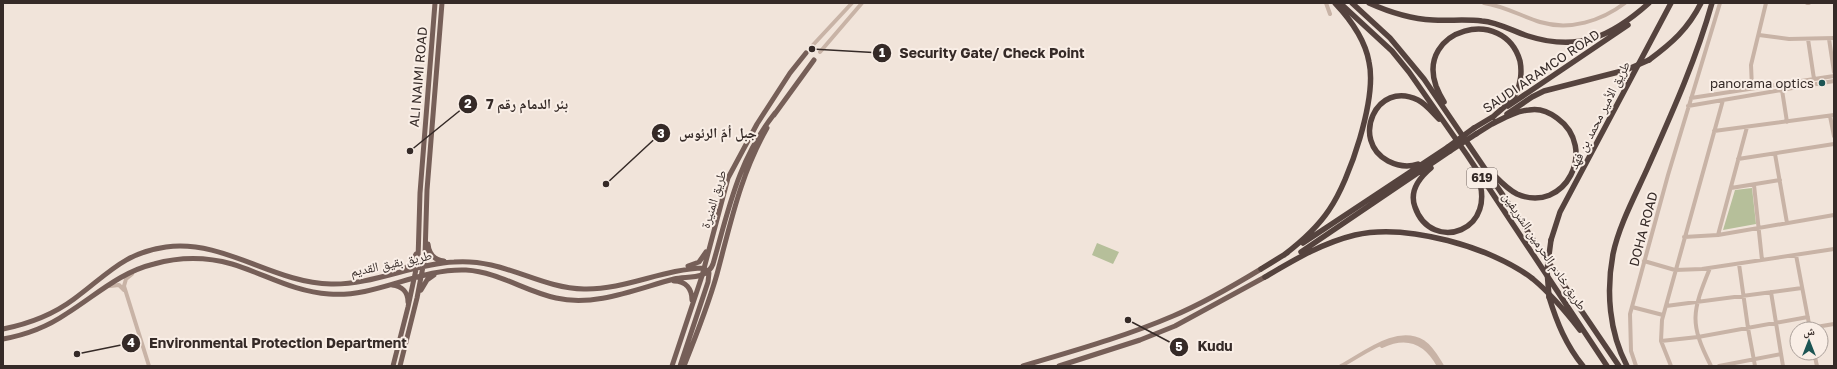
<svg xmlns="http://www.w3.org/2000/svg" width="1837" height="369" font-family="'Golos Text','Noto Naskh Arabic',sans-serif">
	<rect width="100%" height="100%" fill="#f1e4da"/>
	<path fill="#b6bf9a" d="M 1752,188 L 1756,224 L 1723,230 L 1735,190 Z
		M 1097,243 L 1119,252 L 1113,264 L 1092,255 Z"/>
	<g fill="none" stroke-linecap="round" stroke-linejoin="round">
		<path stroke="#c8b3a6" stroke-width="4" d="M 1326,3 L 1330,14
			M 1484,3 C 1504,6 1521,16 1540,22 C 1570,31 1601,21 1625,3
			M 1807,3 L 1809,3
			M 1759,35 L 1789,39 L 1834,38
			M 1808,39 L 1814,79
			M 1829,39 L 1834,72
			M 812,46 L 852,3
			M 820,52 L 862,3
			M 1752,88 L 1751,65 L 1766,3
			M 1782,90 L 1787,122
			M 1691,98 L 1834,76
			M 1688,106 L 1834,81
			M 1830,116 L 1834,136
			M 1714,131 L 1834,115
			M 1775,154 L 1787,223
			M 1738,159 L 1834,144
			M 1754,185 L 1762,260
			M 1731,188 L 1780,180
			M 1718,235 L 1747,127
			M 1684,237 L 1718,235 L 1834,215
			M 1796,255 L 1810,329
			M 1644,261 L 1675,270 L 1702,269 L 1834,249
			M 1739,264 L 1748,328 L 1755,366
			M 1710,268 C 1692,312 1689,323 1711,366
			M 132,274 L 126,279 L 124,286 L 149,366
			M 110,286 L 119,285 L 124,290
			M 1771,292 L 1783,366
			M 1666,306 L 1802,288
			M 1632,307 L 1663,315
			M 1810,328 L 1834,324
			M 1661,341 L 1698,337 L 1808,317
			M 1382,346 C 1407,334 1426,342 1439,366
			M 1814,353 L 1817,366
			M 1341,366 C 1364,354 1397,326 1423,342 C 1432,348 1437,358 1442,366
			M 1636,366 L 1631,351 L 1630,314 L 1668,175 L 1720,3
			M 1671,366 L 1661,341 L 1662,320 L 1723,100
			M 1719,366 L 1781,354"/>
		<path stroke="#765f58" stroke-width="5" d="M 774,115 L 814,60
			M 428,244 C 429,254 434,260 444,261
			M 688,266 L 699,262 L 706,252
			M 403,270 L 412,263 L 416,254
			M 674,281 C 686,281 692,289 692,300
			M 392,285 C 402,286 408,292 408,302
			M 421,290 L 427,280 L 434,275
			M 3,329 C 28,324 54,314 74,299 C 107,275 123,253 166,247 C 224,239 273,283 331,284 C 373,285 412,264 454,262 C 503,258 538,288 584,289 C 625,290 663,269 704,268 L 709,273 L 708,282 L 680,366
			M 3,339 C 25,335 47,327 66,314 C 95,296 120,272 154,264 C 179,257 207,257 232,264 C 265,274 294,292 329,294 C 376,298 419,268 466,270 C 499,272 524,291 556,298 C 595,307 636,289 674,279 C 688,276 707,280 713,264 C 729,208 738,160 775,113
			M 393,366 L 408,307 L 418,260 L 420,193 L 435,3
			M 400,366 L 417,298 L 425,256 L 427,190 L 442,3
			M 672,366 L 702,276 L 728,178 L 757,124 L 790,73 L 806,53
			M 684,366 C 696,336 708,306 717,274 C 731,222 740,176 767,128
			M 1023,366 C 1073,351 1124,337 1173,316 C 1204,303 1233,286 1261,269
			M 1059,366 L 1140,340 L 1175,326 L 1265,277"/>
		<path stroke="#55433e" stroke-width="5.5" d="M 1340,3 L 1392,51 L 1409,72 L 1467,155 L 1607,366
			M 1352,3 L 1390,38 L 1424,79 L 1619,366
			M 1369,3 C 1389,12 1411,19 1433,20 C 1449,21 1466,19 1482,21 C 1497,22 1513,31 1528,36 C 1578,52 1611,37 1649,3
			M 1649,60 C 1672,43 1688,29 1701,3
			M 1444,102 C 1441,97 1438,91 1436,86 C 1416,29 1504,5 1520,61 C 1522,71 1521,84 1516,93 C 1511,103 1500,110 1493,117
			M 1508,106 L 1628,25
			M 1507,114 L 1532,97 L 1544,91 L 1626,70
			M 1474,128 L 1494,116
			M 1476,134 L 1495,122
			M 1418,164 C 1407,168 1398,166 1388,161 C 1350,141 1376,79 1418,100 C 1426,104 1433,113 1439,119
			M 1431,168 C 1419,178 1409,191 1415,207 C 1431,254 1502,232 1476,172
			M 1491,172 C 1499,180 1507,189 1517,194 C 1565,215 1599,148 1557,118 C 1549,112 1539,108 1529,110 C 1516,111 1504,118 1492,124
			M 1551,240 L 1560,212 L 1671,3
			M 1303,243 L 1448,147
			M 1301,252 L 1450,151
			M 1284,255 C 1301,242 1317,228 1329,210 C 1350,180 1377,98 1369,62 C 1365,39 1351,20 1335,3
			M 1261,269 L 1287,253
			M 1265,277 C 1294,260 1322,243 1355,235 C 1406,223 1492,247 1533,279 C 1551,294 1566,312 1580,330
			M 1549,297 C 1557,323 1566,345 1583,366
			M 1627,366 C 1609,332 1606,291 1613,254 C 1619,225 1636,194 1648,167 C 1672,113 1696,60 1712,3"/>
		<path stroke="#55433e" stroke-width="5.5" d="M 1626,70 L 1649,60
			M 1448,147 L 1474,128
			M 1450,151 L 1476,134
			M 1549,297 L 1547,270 L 1551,240"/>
	</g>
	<circle fill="#1d5554" stroke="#f9eee6" stroke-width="1.5" cx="1822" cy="83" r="4"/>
	<g text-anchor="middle" stroke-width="4" stroke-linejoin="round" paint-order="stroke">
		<rect fill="#f9eee6" stroke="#706560" stroke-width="1" x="1467" y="168" width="30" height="20" rx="3"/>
		<g font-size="12" font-weight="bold" fill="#352a27">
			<text x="1482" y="182">619</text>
		</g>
		<g font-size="13" fill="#352a27" stroke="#f9eee6">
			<text transform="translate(1541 71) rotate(-34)" y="5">SAUDI ARAMCO ROAD</text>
			<text transform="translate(418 77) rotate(-85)" y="5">ALI NAIMI ROAD</text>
			<text transform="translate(1599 115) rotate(-63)" y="5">طريق الأمير محمد بن فهد</text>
			<text transform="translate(713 199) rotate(-73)" y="5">طريق المنيرة</text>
			<text transform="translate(1643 229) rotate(-75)" y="5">DOHA ROAD</text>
			<text transform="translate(1545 251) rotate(56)" y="5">طريق خادم الحرمين الشريفين</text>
			<text transform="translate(391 263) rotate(-12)" y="5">طريق بقيق القديم</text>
		</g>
		<g font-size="13" fill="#352a27" stroke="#f9eee6" text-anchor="end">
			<text x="1814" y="88">panorama optics</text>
		</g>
	</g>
	<path fill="none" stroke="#352a27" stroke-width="1.5" d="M812 49L882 53M410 151L468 104M606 184L661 133M77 354L131 343M1128 320L1179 347"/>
	<g fill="#352a27" stroke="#f9eee6" stroke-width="1.5">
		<circle cx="812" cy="49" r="4"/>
		<circle cx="410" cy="151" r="4"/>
		<circle cx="606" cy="184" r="4"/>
		<circle cx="77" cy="354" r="4"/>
		<circle cx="1128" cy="320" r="4"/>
		<circle cx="882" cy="53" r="10"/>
		<circle cx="468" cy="104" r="10"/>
		<circle cx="661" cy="133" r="10"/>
		<circle cx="131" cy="343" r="10"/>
		<circle cx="1179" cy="347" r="10"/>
	</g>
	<g font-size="12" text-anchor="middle" font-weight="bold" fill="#fff">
		<text x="882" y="57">1</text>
		<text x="468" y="108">2</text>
		<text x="661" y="138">3</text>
		<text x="131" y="347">4</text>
		<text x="1179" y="351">5</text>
	</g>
	<g font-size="14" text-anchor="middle" font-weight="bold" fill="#352a27" stroke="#f9eee6" stroke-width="4" stroke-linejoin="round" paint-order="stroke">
		<text x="992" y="58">Security Gate/ Check Point</text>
		<text x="527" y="109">بئر الدمام رقم 7</text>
		<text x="718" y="138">جبل أمّ الرئوس</text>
		<text x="278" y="348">Environmental Protection Department</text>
		<text x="1215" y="351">Kudu</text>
	</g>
	<rect width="1837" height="369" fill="none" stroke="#352a27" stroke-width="8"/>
	<g transform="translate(1809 341)"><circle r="19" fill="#f9eee6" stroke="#aba09a"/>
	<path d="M0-3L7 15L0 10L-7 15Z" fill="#1d5554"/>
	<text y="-6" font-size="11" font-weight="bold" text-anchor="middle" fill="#352a27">ش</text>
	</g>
</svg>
